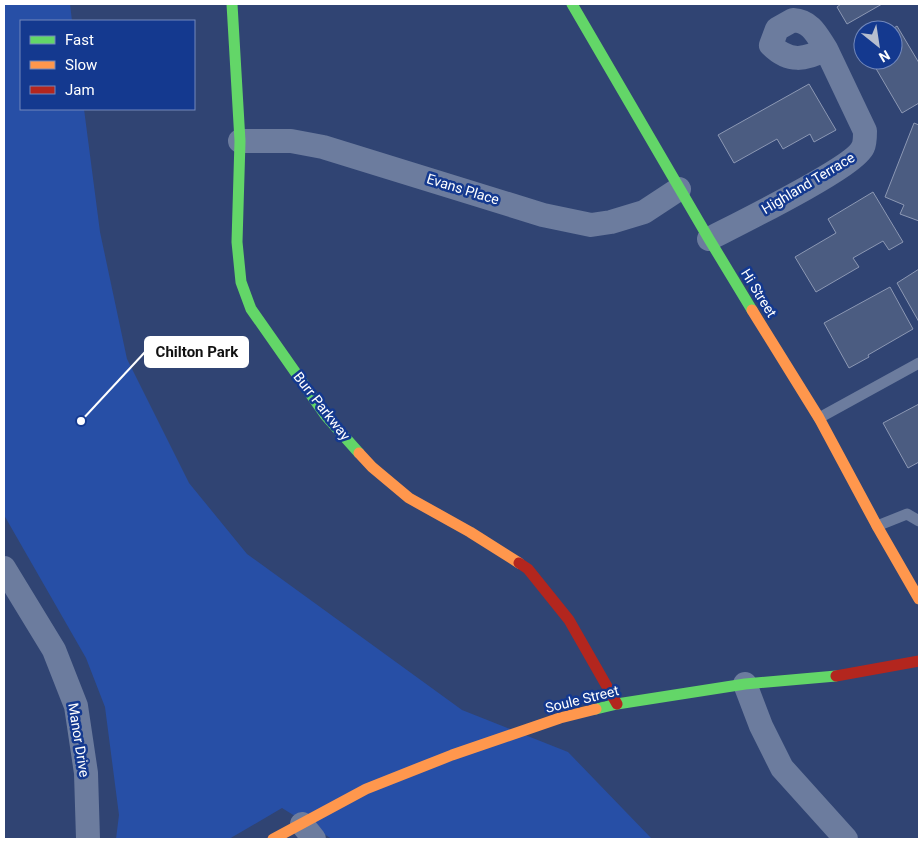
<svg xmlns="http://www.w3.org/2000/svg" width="923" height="843" font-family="Roboto,sans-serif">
	<rect width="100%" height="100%" fill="#304473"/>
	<path fill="#274fa6" d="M 4,4 L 70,4 L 72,21 L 21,21 L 21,109 L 84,109 L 100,232 L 127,359 L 189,483 L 247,554 L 462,710 L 568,752 L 652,839 L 332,839 L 282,808 L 229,839 L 116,839 L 119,815 L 105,707 L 86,658 L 4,515 Z"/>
	<path fill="#4b5c81" stroke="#8c98b4" d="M 841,4 L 882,4 L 847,24 L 837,7 Z
		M 897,26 L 919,63 L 919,103 L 902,113 L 871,60 L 893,60 L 893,30 L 891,30 Z
		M 809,84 L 836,130 L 814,142 L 810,134 L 783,149 L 777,139 L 734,163 L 718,135 Z
		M 914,123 L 919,125 L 919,221 L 900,214 L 904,205 L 885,197 Z
		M 873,192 L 903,242 L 889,250 L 883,241 L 853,258 L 859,267 L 816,292 L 795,257 L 836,233 L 828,219 Z
		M 919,269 L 919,322 L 897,283 Z
		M 890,287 L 913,329 L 868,355 L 869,357 L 849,368 L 824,323 Z
		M 919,404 L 919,462 L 908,468 L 883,423 Z"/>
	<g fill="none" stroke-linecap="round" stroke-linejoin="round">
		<path stroke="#6c7c9e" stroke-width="11" d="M 819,418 L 919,363
			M 877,526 L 907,514 L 919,521"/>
		<path stroke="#6c7c9e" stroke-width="24" d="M 793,20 C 811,21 817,35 826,49 C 805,60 789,63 771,45 L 777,29 Z
			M 240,141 L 291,141 L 323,147 L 543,215 L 591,225 L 611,222 L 644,212 L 679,189
			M 709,239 C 734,226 855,167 863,147 C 865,143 865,136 865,131 L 826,49
			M 4,568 L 54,650 L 76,706 L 86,773 L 88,839
			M 745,684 L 761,726 L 782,768 L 846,839
			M 302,824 L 314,839"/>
		<path stroke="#63d668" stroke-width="11" d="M 232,4 L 240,141 L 237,242 L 241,282 L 251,309 L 326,416 L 359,453
			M 572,4 L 709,239 L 752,310
			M 596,709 L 617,704 L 745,684 L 836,676"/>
		<path stroke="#ff974d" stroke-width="11" d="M 752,310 L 819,418 L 877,526 L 919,599
			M 359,453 L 372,467 L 409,498 L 470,532 L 519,563
			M 273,839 L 366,789 L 452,755 L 560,718 L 596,709"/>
		<path stroke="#b3261e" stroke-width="11" d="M 519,563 L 528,569 L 569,620 L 617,704
			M 836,676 L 919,661"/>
	</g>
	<g text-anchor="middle" stroke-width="5" stroke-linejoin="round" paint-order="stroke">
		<g font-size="14" fill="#fff" stroke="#14398f">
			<text transform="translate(808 183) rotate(-31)" y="5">Highland Terrace</text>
			<text transform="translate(463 189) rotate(17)" y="5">Evans Place</text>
			<text transform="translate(759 293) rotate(58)" y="5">Hi Street</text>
			<text transform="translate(322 406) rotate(52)" y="5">Burr Parkway</text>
			<text transform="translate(582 699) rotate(-14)" y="5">Soule Street</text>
			<text transform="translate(79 740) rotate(81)" y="5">Manor Drive</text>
		</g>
	</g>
	<path fill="none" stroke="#fff" stroke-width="2" d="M81 421L145 352"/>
	<circle fill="#fff" stroke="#14398f" stroke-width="2" cx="81" cy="421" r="5"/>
	<rect fill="#fff" stroke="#fff" stroke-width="2" x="145" y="337" width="103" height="30" rx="5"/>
	<g font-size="15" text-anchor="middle" font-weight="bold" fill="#111">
		<text x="197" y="357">Chilton Park</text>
	</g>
	<rect width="923" height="843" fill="none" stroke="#ffffff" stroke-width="10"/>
	<rect x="20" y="20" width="175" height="90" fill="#14398f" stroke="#7288bc"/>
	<rect x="30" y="36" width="25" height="8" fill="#63d668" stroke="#7288bc"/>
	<text x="65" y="45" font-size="15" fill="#ffffff">Fast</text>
	<rect x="30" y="61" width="25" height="8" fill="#ff974d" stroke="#7288bc"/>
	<text x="65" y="70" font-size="15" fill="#ffffff">Slow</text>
	<rect x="30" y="86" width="25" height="8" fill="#b3261e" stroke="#7288bc"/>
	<text x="65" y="95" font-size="15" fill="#ffffff">Jam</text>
	<g transform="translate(878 45) rotate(150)"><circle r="24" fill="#14398f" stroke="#7288bc"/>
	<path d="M0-4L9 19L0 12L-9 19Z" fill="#b7bece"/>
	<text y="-8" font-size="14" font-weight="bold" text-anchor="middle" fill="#ffffff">N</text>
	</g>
</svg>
